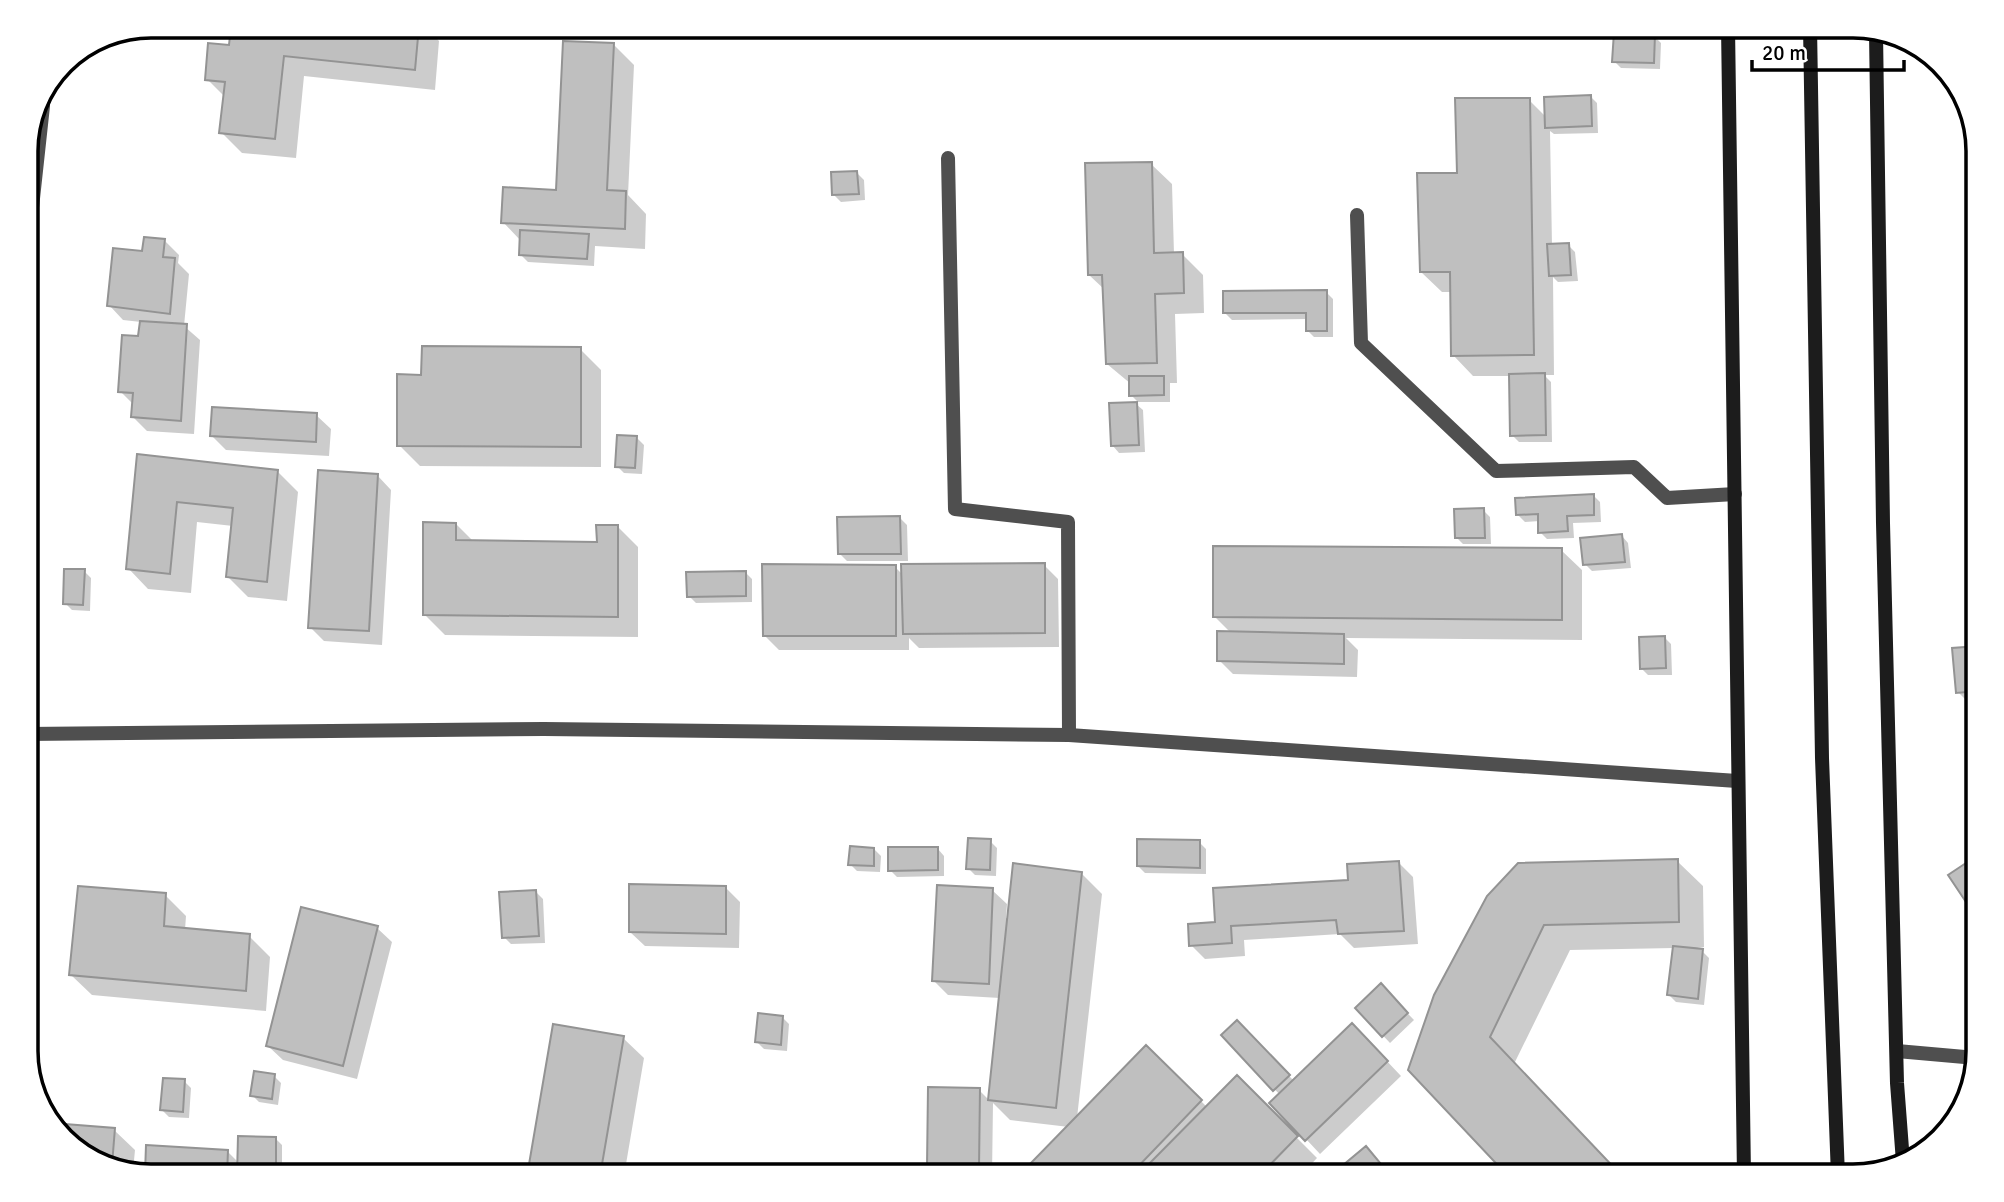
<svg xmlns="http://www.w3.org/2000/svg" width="2004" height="1202" font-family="Signika,sans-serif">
	<rect width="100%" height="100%" fill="#fff"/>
	<path fill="#0003" d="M 232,26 L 425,26 L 439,41 L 435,90 L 304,76 L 296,158 L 242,153 L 221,132 L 225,97 L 207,79 L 230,47 Z
		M 1317,26 L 1402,26 L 1402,28 L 1322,31 Z
		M 1654,36 L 1661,43 L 1660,69 L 1621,68 L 1614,61 Z
		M 614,45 L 634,65 L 628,195 L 646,214 L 645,249 L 595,246 L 594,266 L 528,262 L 521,255 L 521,241 L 503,222 L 558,192 Z
		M 1590,96 L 1597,103 L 1598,133 L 1554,134 L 1550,131 L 1552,246 L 1568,245 L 1575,252 L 1578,281 L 1558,282 L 1553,277 L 1554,375 L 1544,375 L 1551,382 L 1552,442 L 1519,442 L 1512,435 L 1510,376 L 1473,376 L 1453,355 L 1452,292 L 1442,292 L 1421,272 L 1458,175 L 1529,100 L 1546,117 Z
		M 1151,164 L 1172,184 L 1174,254 L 1182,254 L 1203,275 L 1204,313 L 1175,314 L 1177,383 L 1170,383 L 1170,402 L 1138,402 L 1131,395 L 1131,384 L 1107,364 L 1105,290 L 1089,275 Z
		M 857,173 L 864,180 L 865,200 L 841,202 L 834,195 Z
		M 165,241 L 179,255 L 178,263 L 189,274 L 184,326 L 200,340 L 194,434 L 147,431 L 133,417 L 134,405 L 120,391 L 140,338 L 141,322 L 123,320 L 109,305 L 144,253 Z
		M 1326,292 L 1333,299 L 1333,337 L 1314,337 L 1307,330 L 1307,319 L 1232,320 L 1225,313 Z
		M 580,349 L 601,370 L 601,467 L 420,466 L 399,445 L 423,376 Z
		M 1136,404 L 1143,410 L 1145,452 L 1119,453 L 1113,446 Z
		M 316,415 L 331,429 L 329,456 L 226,450 L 212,436 Z
		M 637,438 L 644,445 L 642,474 L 624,473 L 617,466 Z
		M 139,456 L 277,471 L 298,492 L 287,601 L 248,597 L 227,576 L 233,526 L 197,522 L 191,593 L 148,589 L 128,568 Z
		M 377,475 L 391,490 L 382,645 L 324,641 L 310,627 Z
		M 1593,495 L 1600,502 L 1601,522 L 1573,523 L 1574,538 L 1547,539 L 1540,532 L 1540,521 L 1525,522 L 1518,515 Z
		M 1483,510 L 1490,517 L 1491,544 L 1463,544 L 1456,537 Z
		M 900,518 L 907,525 L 908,561 L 847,561 L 840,554 Z
		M 456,524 L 474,542 L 599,544 L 617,526 L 638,547 L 638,637 L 445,635 L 424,614 Z
		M 1622,536 L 1628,543 L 1631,568 L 1592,571 L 1585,564 Z
		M 1561,550 L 1582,570 L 1582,640 L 1346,638 L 1358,650 L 1357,677 L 1233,674 L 1219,660 L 1231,633 L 1215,617 Z
		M 1044,565 L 1058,579 L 1059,647 L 919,648 L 909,638 L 909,650 L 779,650 L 765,636 L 895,567 L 903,575 Z
		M 84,571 L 91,578 L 90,611 L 72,610 L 65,603 Z
		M 745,572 L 752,579 L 752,602 L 696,603 L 689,596 Z
		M 1664,637 L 1671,644 L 1672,675 L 1648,675 L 1641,668 Z
		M 1978,648 L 1978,698 L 1965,699 L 1958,692 Z
		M 990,841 L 997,848 L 996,876 L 975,875 L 968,868 Z
		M 1199,842 L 1206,849 L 1206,874 L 1145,873 L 1138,866 Z
		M 874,849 L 881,856 L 880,872 L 857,871 L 850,864 Z
		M 938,849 L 944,856 L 944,876 L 897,877 L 890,870 Z
		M 1677,861 L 1703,886 L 1704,947 L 1688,949 L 1702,951 L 1709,958 L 1704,1005 L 1676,1002 L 1669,995 L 1674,948 L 1570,950 L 1514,1064 L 1410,1070 L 1488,897 Z
		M 1399,863 L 1413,877 L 1418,944 L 1354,948 L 1340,934 L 1244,940 L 1245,956 L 1205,959 L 1191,945 L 1216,924 L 1350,882 Z
		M 1081,873 L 1102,894 L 1077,1118 L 1146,1047 L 1207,1107 L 1237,1078 L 1317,1158 L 1300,1176 L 1040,1176 L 1069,1127 L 1010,1120 L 993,1103 L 992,1176 L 939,1176 L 929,1166 L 979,1090 L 989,1100 L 1000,998 L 948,995 L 934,981 L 992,890 L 1007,904 L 1006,918 L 1009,918 Z
		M 725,887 L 740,902 L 739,948 L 645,946 L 630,932 Z
		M 536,892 L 543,899 L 545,943 L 511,944 L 504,937 Z
		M 165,895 L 186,916 L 185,930 L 249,936 L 270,957 L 266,1011 L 92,995 L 71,975 Z
		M 377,928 L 392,942 L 357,1079 L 283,1060 L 268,1046 Z
		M 1381,986 L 1414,1020 L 1390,1043 L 1357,1008 Z
		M 782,1017 L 789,1024 L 787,1051 L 764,1049 L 757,1042 Z
		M 1237,1022 L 1294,1081 L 1366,1039 L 1401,1076 L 1320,1154 L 1306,1139 L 1280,1095 L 1224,1035 Z
		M 623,1038 L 644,1058 L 624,1176 L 529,1176 Z
		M 274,1076 L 281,1083 L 278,1105 L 259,1102 L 252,1095 Z
		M 184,1081 L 191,1088 L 189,1118 L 169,1117 L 162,1110 Z
		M 114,1130 L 135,1150 L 133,1171 L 88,1159 Z
		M 275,1138 L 282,1145 L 282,1176 L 147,1175 L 148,1147 L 227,1151 L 239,1163 Z
		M 1372,1155 L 1386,1171 L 1380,1176 L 1352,1176 Z"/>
	<path fill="#bfbfbf" stroke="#939393" stroke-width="2" d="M 231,26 L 419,26 L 415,70 L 284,56 L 275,139 L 219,133 L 225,82 L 205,80 L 208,43 L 229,45 Z
		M 1614,32 L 1655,34 L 1654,63 L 1612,62 Z
		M 563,41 L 614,43 L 607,190 L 626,191 L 625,229 L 501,223 L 503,187 L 556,190 Z
		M 1591,95 L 1592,126 L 1545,128 L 1544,97 Z
		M 1455,98 L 1530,98 L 1534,355 L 1451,356 L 1450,272 L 1420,272 L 1417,173 L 1457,173 Z
		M 1152,162 L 1154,253 L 1183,252 L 1184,293 L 1155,294 L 1157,363 L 1106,364 L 1102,275 L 1088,275 L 1085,163 Z
		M 857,171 L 859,194 L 832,195 L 831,172 Z
		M 520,230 L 589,234 L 587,259 L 519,255 Z
		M 144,237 L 165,239 L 163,257 L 175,258 L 170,314 L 107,306 L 113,248 L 142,251 Z
		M 1569,243 L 1571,275 L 1549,276 L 1547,244 Z
		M 1327,290 L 1327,331 L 1306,331 L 1306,313 L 1223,313 L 1223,291 Z
		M 140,321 L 187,324 L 181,421 L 131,417 L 133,393 L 118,392 L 122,335 L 138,336 Z
		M 422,346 L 581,347 L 581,447 L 397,446 L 397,374 L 421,375 Z
		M 1545,373 L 1546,435 L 1510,436 L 1509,374 Z
		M 1129,376 L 1164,376 L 1164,395 L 1129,396 Z
		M 1137,402 L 1139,445 L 1111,446 L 1109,403 Z
		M 212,407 L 317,413 L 316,442 L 210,436 Z
		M 617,435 L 637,436 L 635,468 L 615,467 Z
		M 137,454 L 278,470 L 267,582 L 226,577 L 233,508 L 177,502 L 170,574 L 126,569 Z
		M 318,470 L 378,474 L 369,631 L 308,628 Z
		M 1594,494 L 1594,515 L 1567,516 L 1568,531 L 1538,533 L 1538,514 L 1516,515 L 1515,498 Z
		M 1484,508 L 1485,538 L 1455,538 L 1454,509 Z
		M 900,516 L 901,554 L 838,554 L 837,517 Z
		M 423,522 L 456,523 L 456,540 L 597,542 L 596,525 L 618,525 L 618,617 L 423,615 Z
		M 1622,534 L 1625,562 L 1583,565 L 1580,538 Z
		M 1213,546 L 1562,548 L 1562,620 L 1213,617 Z
		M 1045,563 L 1045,633 L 903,634 L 901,564 Z
		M 762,564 L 896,565 L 896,636 L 763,636 Z
		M 64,569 L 85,569 L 83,605 L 63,604 Z
		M 746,571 L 746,596 L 687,597 L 686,572 Z
		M 1217,631 L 1344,634 L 1344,664 L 1217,661 Z
		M 1665,636 L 1666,668 L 1640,669 L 1639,637 Z
		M 1978,646 L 1978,691 L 1956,693 L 1952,648 Z
		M 968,838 L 991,839 L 990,870 L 966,869 Z
		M 1137,839 L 1200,840 L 1200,868 L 1137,866 Z
		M 850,846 L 874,848 L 874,866 L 848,865 Z
		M 888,847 L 938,847 L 938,870 L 888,871 Z
		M 1978,855 L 1978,912 L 1974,914 L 1948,875 Z
		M 1678,859 L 1679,922 L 1544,925 L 1490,1037 L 1622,1176 L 1508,1176 L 1408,1070 L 1434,995 L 1487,896 L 1518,863 Z
		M 1399,861 L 1404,931 L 1338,934 L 1336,920 L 1231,926 L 1232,943 L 1189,946 L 1188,924 L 1215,922 L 1213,888 L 1348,880 L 1347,864 Z
		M 1013,863 L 1082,872 L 1056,1108 L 988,1100 Z
		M 629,884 L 726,886 L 726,934 L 629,932 Z
		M 937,885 L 993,888 L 989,984 L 932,981 Z
		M 78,886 L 166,893 L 164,926 L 250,934 L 246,991 L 69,975 Z
		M 536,890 L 539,936 L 502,938 L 499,892 Z
		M 301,907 L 378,926 L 343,1066 L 266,1046 Z
		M 1673,946 L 1703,949 L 1698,999 L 1667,995 Z
		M 1381,983 L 1408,1013 L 1382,1037 L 1355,1008 Z
		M 758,1013 L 783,1016 L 781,1045 L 755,1042 Z
		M 1237,1020 L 1290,1075 L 1273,1091 L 1221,1035 Z
		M 1352,1023 L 1388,1061 L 1305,1141 L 1269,1103 Z
		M 553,1024 L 624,1036 L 600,1176 L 527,1176 Z
		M 1146,1045 L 1202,1100 L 1129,1176 L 1038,1176 L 1028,1166 Z
		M 254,1071 L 275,1074 L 272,1099 L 250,1096 Z
		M 1237,1075 L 1298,1136 L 1259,1176 L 1137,1176 Z
		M 163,1078 L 185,1079 L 183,1112 L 160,1110 Z
		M 928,1087 L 980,1088 L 979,1168 L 927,1167 Z
		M 52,1123 L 115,1128 L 112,1165 L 88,1159 Z
		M 238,1136 L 276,1137 L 276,1176 L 237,1176 Z
		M 146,1145 L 228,1150 L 227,1176 L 145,1174 Z
		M 1366,1146 L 1381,1164 L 1365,1176 L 1349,1176 L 1342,1166 Z"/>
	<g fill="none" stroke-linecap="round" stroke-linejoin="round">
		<path stroke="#4f4f4f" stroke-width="14" d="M 948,158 L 955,509 L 1068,522 L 1069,735
			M 1357,215 L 1361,343 L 1496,471 L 1634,467 L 1667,498 L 1735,494
			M 26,263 L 43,106
			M 26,734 L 544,729 L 1069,735 L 1737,781
			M 1897,1051 L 1976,1058"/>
		<path stroke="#1c1c1c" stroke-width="14" d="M 1728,26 L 1744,1176
			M 1810,26 L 1822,758 L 1838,1176
			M 1876,32 L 1883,523 L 1897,1083 L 1903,1162"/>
	</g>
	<path d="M0 0H2004V1202H0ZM151 38H1853A113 113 0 0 1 1966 151V1051A113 113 0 0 1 1853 1164H151A113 113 0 0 1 38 1051V151A113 113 0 0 1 151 38Z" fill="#fff" fill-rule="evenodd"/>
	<path fill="none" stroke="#000" stroke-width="3.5" d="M151 38H1853A113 113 0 0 1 1966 151V1051A113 113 0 0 1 1853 1164H151A113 113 0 0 1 38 1051V151A113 113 0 0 1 151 38Z"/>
	<path d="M1752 60v10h152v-10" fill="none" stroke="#000000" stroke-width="3.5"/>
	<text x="1762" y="60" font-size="21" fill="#000000" stroke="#ffffff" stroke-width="5" paint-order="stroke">20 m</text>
</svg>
